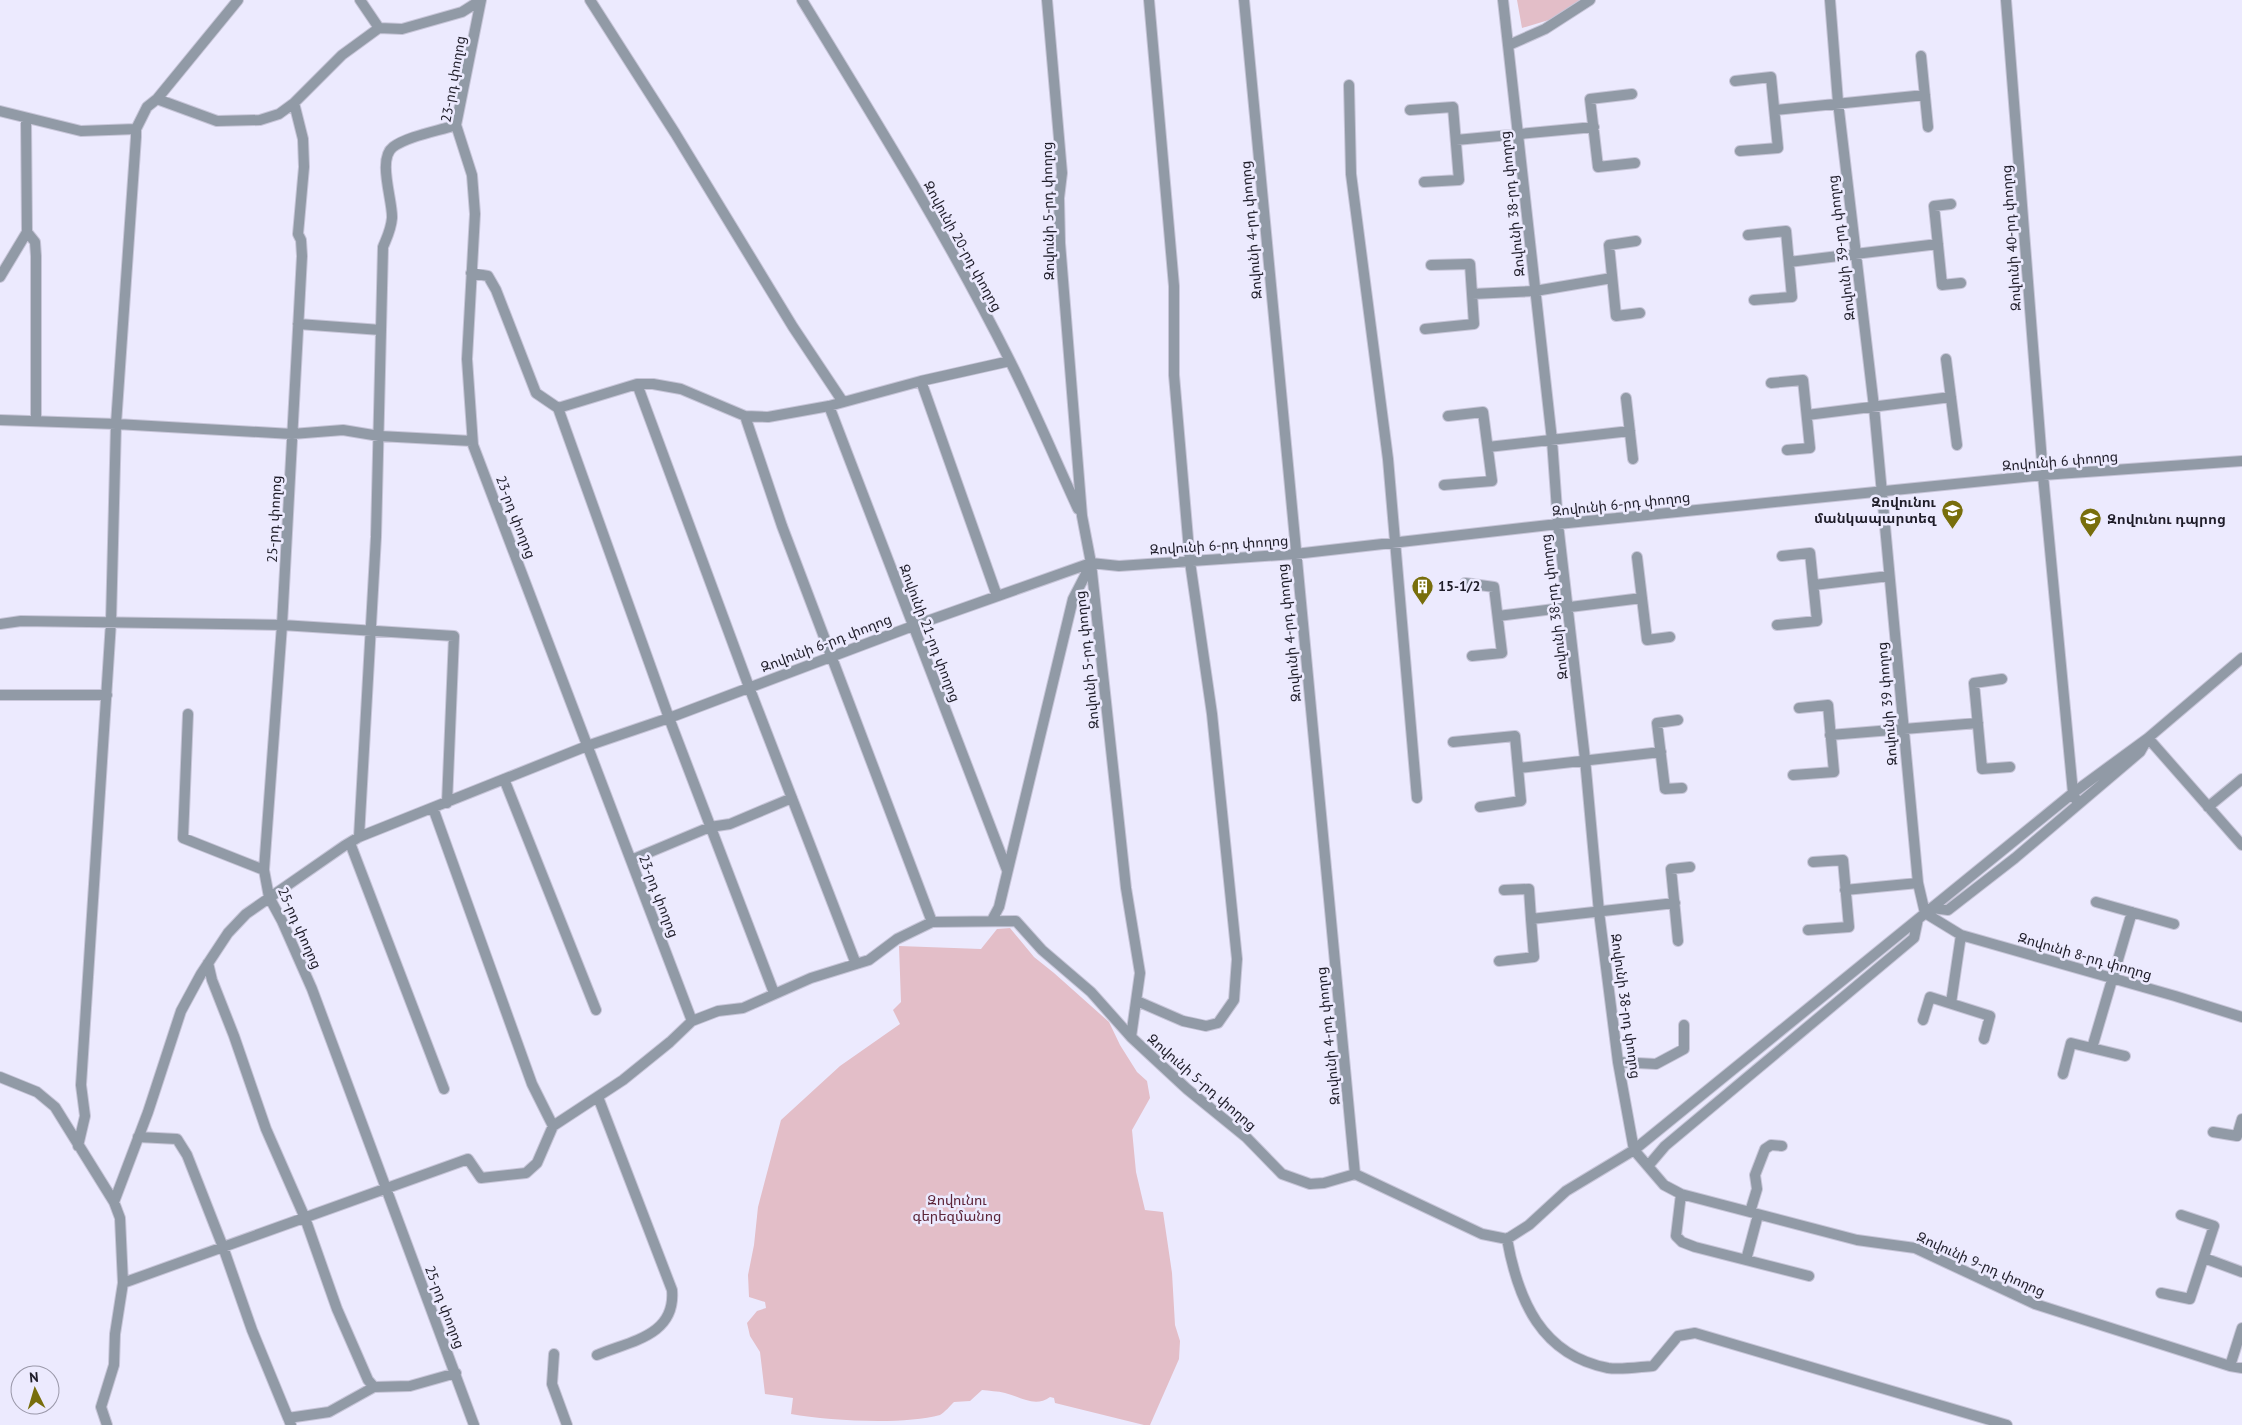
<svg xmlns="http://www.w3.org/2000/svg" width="2242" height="1425" font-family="'PT Sans','Noto Sans Armenian',sans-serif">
	<rect width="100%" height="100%" fill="#eceafe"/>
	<path fill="#e3bec8" d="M 1517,0 L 1582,0 L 1552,19 L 1522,28 Z
		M 1010,928 L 1034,957 L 1054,973 L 1109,1022 L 1120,1045 L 1137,1072 L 1147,1081 L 1150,1098 L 1132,1130 L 1136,1172 L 1145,1210 L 1163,1212 L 1172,1273 L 1175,1325 L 1180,1341 L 1179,1359 L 1150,1425 L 1144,1425 L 1055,1403 L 1054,1398 L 1050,1397 C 1035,1408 1021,1397 1005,1393 C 998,1391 989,1391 982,1390 L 970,1401 L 954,1402 C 950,1406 945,1412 940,1415 C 904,1425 830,1421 791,1414 L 793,1398 L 765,1394 L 760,1352 L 750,1336 L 747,1323 L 757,1311 L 766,1308 L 765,1302 L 749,1297 L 748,1275 L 754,1245 L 758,1207 L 781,1120 L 840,1066 L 900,1024 L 893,1010 L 901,1002 L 899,946 L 981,949 L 997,929 Z"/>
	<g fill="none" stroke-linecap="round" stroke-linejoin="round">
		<defs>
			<path id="minor" d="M 360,0 L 379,28
				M 481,0 L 456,125 L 472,175 L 475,214 L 467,359 L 473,445 L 692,1021
				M 590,0 L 675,133 L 793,327 L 843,402
				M 802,0 C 874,118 948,237 1010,361 C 1034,409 1055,459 1078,509
				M 1047,0 L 1062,173 L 1059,198 L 1060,243 L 1082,516 L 1091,563 L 1126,888 L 1140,973 L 1131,1037 L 1187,1089 L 1246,1137 L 1282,1174 L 1310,1184 L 1324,1183 L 1355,1174
				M 1244,0 L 1355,1174
				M 1503,0 L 1552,440 L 1558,524 L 1585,759 L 1599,912 L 1618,1062 L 1634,1150 L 1664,1185 L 1681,1194 L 1857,1240 L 1915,1248 L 2035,1304 L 2230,1366 L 2242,1368
				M 1830,0 L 1838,102 L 1874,407 L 1918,883 L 1925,913 L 1961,935 L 2175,996 L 2242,1017
				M 2006,0 L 2043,475 L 2073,793 L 2078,804
				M 1509,45 L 1545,29 L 1590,0
				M 1921,56 L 1928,127
				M 1735,81 L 1771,77 L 1778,148 L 1740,151
				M 1349,85 L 1351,174 L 1388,459 L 1417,798
				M 1632,94 L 1590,99 L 1598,167 L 1635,163
				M 157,99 L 238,0
				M 294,103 L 303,139 L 304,167 L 298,234 L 301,240 L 302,256 L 282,625 L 264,870 L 269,897 L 282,921 L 312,989 L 474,1425
				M 1410,110 L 1453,107 L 1459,180 L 1424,182
				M 1775,110 L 1925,95
				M 0,111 L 81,131 L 136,129 L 136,137 L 116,424 L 111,622 L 81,1085 L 85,1116 L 78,1146
				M 26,118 L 27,232 L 35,242 L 36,256 L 36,421
				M 136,129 L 147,107 L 157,99 L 217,121 L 260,120 L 279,114 L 294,103 L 342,55 L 379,28 L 402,29 L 462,12 L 481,0
				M 1456,140 L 1594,127
				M 1951,204 L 1934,206 L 1942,285 L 1961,283
				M 1748,235 L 1786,231 L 1792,297 L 1754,300
				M 1636,241 L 1609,245 L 1616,316 L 1640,313
				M 1789,262 L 1938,244
				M 471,273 L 488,276 L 496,290 L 536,393 L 558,408 L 637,384 L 653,384 L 681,389 L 745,416 L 768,417 L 829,406 L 921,381 L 1010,361
				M 0,277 L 27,232
				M 1472,294 L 1535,291 L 1612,278
				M 298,324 L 381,330
				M 1425,329 L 1474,324 L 1470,264 L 1431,265
				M 1946,359 L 1957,445
				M 921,381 L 997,596
				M 1771,383 L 1803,380 L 1810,448 L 1787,450
				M 637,384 L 749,687 L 856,964
				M 1626,398 L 1633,459
				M 829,406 L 1007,870
				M 558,408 L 669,718 L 774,993
				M 1807,415 L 1951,397
				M 0,420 L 116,424 L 292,434 L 343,430 L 379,436 L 472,441
				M 1488,447 L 1630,431
				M 1444,485 L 1492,481 L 1483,412 L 1448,416
				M 1637,557 L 1647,640 L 1670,637
				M 1465,583 L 1494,587 L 1502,653 L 1472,656
				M 1814,585 L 1889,576
				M 1498,616 L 1642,598
				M 0,624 L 21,621 L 282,625 L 454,636 L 447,803
				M 1777,625 L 1817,621 L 1810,553 L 1782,556
				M 2002,679 L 1974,683 L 1982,769 L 2010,767
				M 0,695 L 107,695
				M 188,714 L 183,838 L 264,870
				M 1678,720 L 1657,723 L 1665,789 L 1682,788
				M 1830,735 L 1978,723
				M 1453,742 L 1515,736 L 1521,801 L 1480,807
				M 1519,768 L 1661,752
				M 1793,775 L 1834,772 L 1828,705 L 1799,708
				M 504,779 L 596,1010
				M 2208,807 L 2242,779
				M 359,837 L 376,537 L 383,247 C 387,237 391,230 392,218 C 393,201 377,159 393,147 C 408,136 438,131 456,125
				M 350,843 L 444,1089
				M 631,860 L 710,827 L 730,824 L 792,798
				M 1504,890 L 1529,889 L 1531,919 L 1675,903
				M 1845,890 L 1918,883
				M 2096,902 L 2174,924
				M 1932,908 L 1948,910 L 2015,858 L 2140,752 L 2148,738 L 2242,845
				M 992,920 L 999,907 L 1073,599 L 1091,564
				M 932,922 L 1016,921 L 1042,950 L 1091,992 L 1131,1037
				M 1808,930 L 1849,927 L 1843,860 L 1813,862
				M 1678,941 L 1671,869 L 1690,867
				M 1499,961 L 1534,957 L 1531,919
				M 208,963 L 212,980 L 234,1036 L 266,1129 L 305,1218 L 337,1309 L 368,1380 L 374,1387
				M 1137,1001 L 1183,1021 L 1206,1026 L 1218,1023 L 1234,1000 L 1237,959 L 1212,714 L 1190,562 L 1174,375 L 1174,286 L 1149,0
				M 1951,1003 L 1961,935
				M 1923,1020 L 1930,997 L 1990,1016 L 1984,1039
				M 2092,1048 L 2132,912
				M 1618,1062 L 1656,1064 L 1684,1049 L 1684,1025
				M 2063,1074 L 2071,1043 L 2125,1056
				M 0,1077 L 37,1092 L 55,1107 L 114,1202 L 120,1218 L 123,1283 L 115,1334 L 114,1365 L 101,1407 L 107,1425
				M 553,1126 L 623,1080 L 670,1042 L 692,1021 L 718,1011 L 743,1008 L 811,978 L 869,960 L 897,939 L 932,922 L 782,526 L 745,416
				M 2213,1132 L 2237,1136 L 2242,1119
				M 138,1137 L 177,1139 L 187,1155 L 223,1247 L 252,1330 L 291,1425
				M 1648,1166 L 1665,1146 L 1914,938 L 1918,919
				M 1355,1174 L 1482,1234 L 1507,1239 L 1529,1225 L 1566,1191 L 1634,1150 L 2073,793 L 2148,738 L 2242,658
				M 1681,1194 L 1676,1236 L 1682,1242 L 1695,1247 L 1809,1276
				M 114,1202 L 148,1112 L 181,1011 L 201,974 L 228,933 L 246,914 L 344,846 L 359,837 L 587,746 L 669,718 L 913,626 L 1091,563 L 1119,566 L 1295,554 L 1558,524 L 2043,475 L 2242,461
				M 1750,1212 L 1757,1189 L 1755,1175 L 1765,1149 L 1771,1145 L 1782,1146
				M 1507,1239 C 1518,1300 1541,1355 1608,1368 C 1621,1370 1639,1367 1653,1366 L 1678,1336 L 1695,1333 L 2007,1425
				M 2204,1258 L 2242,1272
				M 1746,1260 L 1758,1215
				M 123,1283 L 468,1159 L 481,1178 L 526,1173 L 537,1163 L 553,1126 L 532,1084 L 433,808
				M 2161,1293 L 2190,1299 L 2214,1226 L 2181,1215
				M 554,1354 L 552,1384 L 567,1425
				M 597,1355 C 630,1341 676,1336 672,1290 L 598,1097
				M 2230,1366 L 2242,1328
				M 288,1418 L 329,1412 L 374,1387 L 410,1386 L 456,1373"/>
		</defs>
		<use href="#minor" stroke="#c7c5d8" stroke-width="12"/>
		<use href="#minor" stroke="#919aa6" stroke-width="10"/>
	</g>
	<defs>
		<symbol id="school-pin" viewBox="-11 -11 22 30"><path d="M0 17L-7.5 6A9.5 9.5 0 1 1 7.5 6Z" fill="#786e0c" stroke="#eceafe"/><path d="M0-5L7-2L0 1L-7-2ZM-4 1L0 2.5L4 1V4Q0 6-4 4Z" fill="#fff"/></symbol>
		<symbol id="building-pin" viewBox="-11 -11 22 30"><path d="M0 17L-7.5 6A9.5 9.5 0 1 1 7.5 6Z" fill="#786e0c" stroke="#eceafe"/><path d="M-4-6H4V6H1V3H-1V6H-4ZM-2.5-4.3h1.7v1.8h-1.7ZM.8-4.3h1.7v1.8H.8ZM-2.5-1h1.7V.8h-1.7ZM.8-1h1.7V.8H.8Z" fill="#fff"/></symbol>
	</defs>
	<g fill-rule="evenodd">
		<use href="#school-pin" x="1940" y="498" width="25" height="34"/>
		<use href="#school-pin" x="2078" y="506" width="25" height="34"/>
		<use href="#building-pin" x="1410" y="574" width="25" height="34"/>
	</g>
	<g text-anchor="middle" stroke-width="5" stroke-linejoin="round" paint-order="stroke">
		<g font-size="14" fill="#1f1d29" stroke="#eceafe">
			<text transform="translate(453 79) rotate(-80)" y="5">23-րդ փողոց</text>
			<text transform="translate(1512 204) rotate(-96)" y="5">Զովունի 38-րդ փողոց</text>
			<text transform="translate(1048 211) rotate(-91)" y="5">Զովունի 5-րդ փողոց</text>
			<text transform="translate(1251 230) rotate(-95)" y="5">Զովունի 4-րդ փողոց</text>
			<text transform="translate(2011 238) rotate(-94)" y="5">Զովունի 40-րդ փողոց</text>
			<text transform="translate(963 246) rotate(61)" y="5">Զովունի 20-րդ փողոց</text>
			<text transform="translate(1841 248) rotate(-97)" y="5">Զովունի 39-րդ փողոց</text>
			<text transform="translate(2060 461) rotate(-5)" y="5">Զովունի 6 փողոց</text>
			<text transform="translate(1621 504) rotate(-6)" y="5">Զովունի 6-րդ փողոց</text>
			<text transform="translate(516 517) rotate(69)" y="5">23-րդ փողոց</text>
			<text transform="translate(274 519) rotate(-87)" y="5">25-րդ փողոց</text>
			<text transform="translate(1219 545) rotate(-4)" y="5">Զովունի 6-րդ փողոց</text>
			<text transform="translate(1554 607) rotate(-97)" y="5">Զովունի 38-րդ փողոց</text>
			<text transform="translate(930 633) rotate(69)" y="5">Զովունի 21-րդ փողոց</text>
			<text transform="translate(1289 633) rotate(-96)" y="5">Զովունի 4-րդ փողոց</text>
			<text transform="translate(826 643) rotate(-21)" y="5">Զովունի 6-րդ փողոց</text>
			<text transform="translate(1087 660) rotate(-96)" y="5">Զովունի 5-րդ փողոց</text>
			<text transform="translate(1887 704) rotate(-95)" y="5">Զովունի 39 փողոց</text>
			<text transform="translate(659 896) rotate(69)" y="5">23-րդ փողոց</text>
			<text transform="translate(300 928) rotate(66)" y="5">25-րդ փողոց</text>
			<text transform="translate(2085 956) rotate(16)" y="5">Զովունի 8-րդ փողոց</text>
			<text transform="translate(1626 1006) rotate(82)" y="5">Զովունի 38-րդ փողոց</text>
			<text transform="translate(1328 1036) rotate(-96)" y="5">Զովունի 4-րդ փողոց</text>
			<text transform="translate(1202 1082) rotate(41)" y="5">Զովունի 5-րդ փողոց</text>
			<text transform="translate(1981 1264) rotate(24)" y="5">Զովունի 9-րդ փողոց</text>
			<text transform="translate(445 1307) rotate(69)" y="5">25-րդ փողոց</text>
		</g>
		<g font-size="14" font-weight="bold" fill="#1f1d29" stroke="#eceafe" text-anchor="start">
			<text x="1936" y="507" text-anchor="end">Զովունու<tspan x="1936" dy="16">մանկապարտեզ</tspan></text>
			<text x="2107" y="524">Զովունու դպրոց</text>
			<text x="1438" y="591">15-1/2</text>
		</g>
		<g font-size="14" fill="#5c2438" stroke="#eceafe">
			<text x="957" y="1205">Զովունու<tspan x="957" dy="16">գերեզմանոց</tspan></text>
		</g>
	</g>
	<g transform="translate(35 1390) rotate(355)"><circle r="24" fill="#eceafe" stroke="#9a98a9"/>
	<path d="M0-4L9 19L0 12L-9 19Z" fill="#786e0c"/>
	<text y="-8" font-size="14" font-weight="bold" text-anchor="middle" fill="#1f1d29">N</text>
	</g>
</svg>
